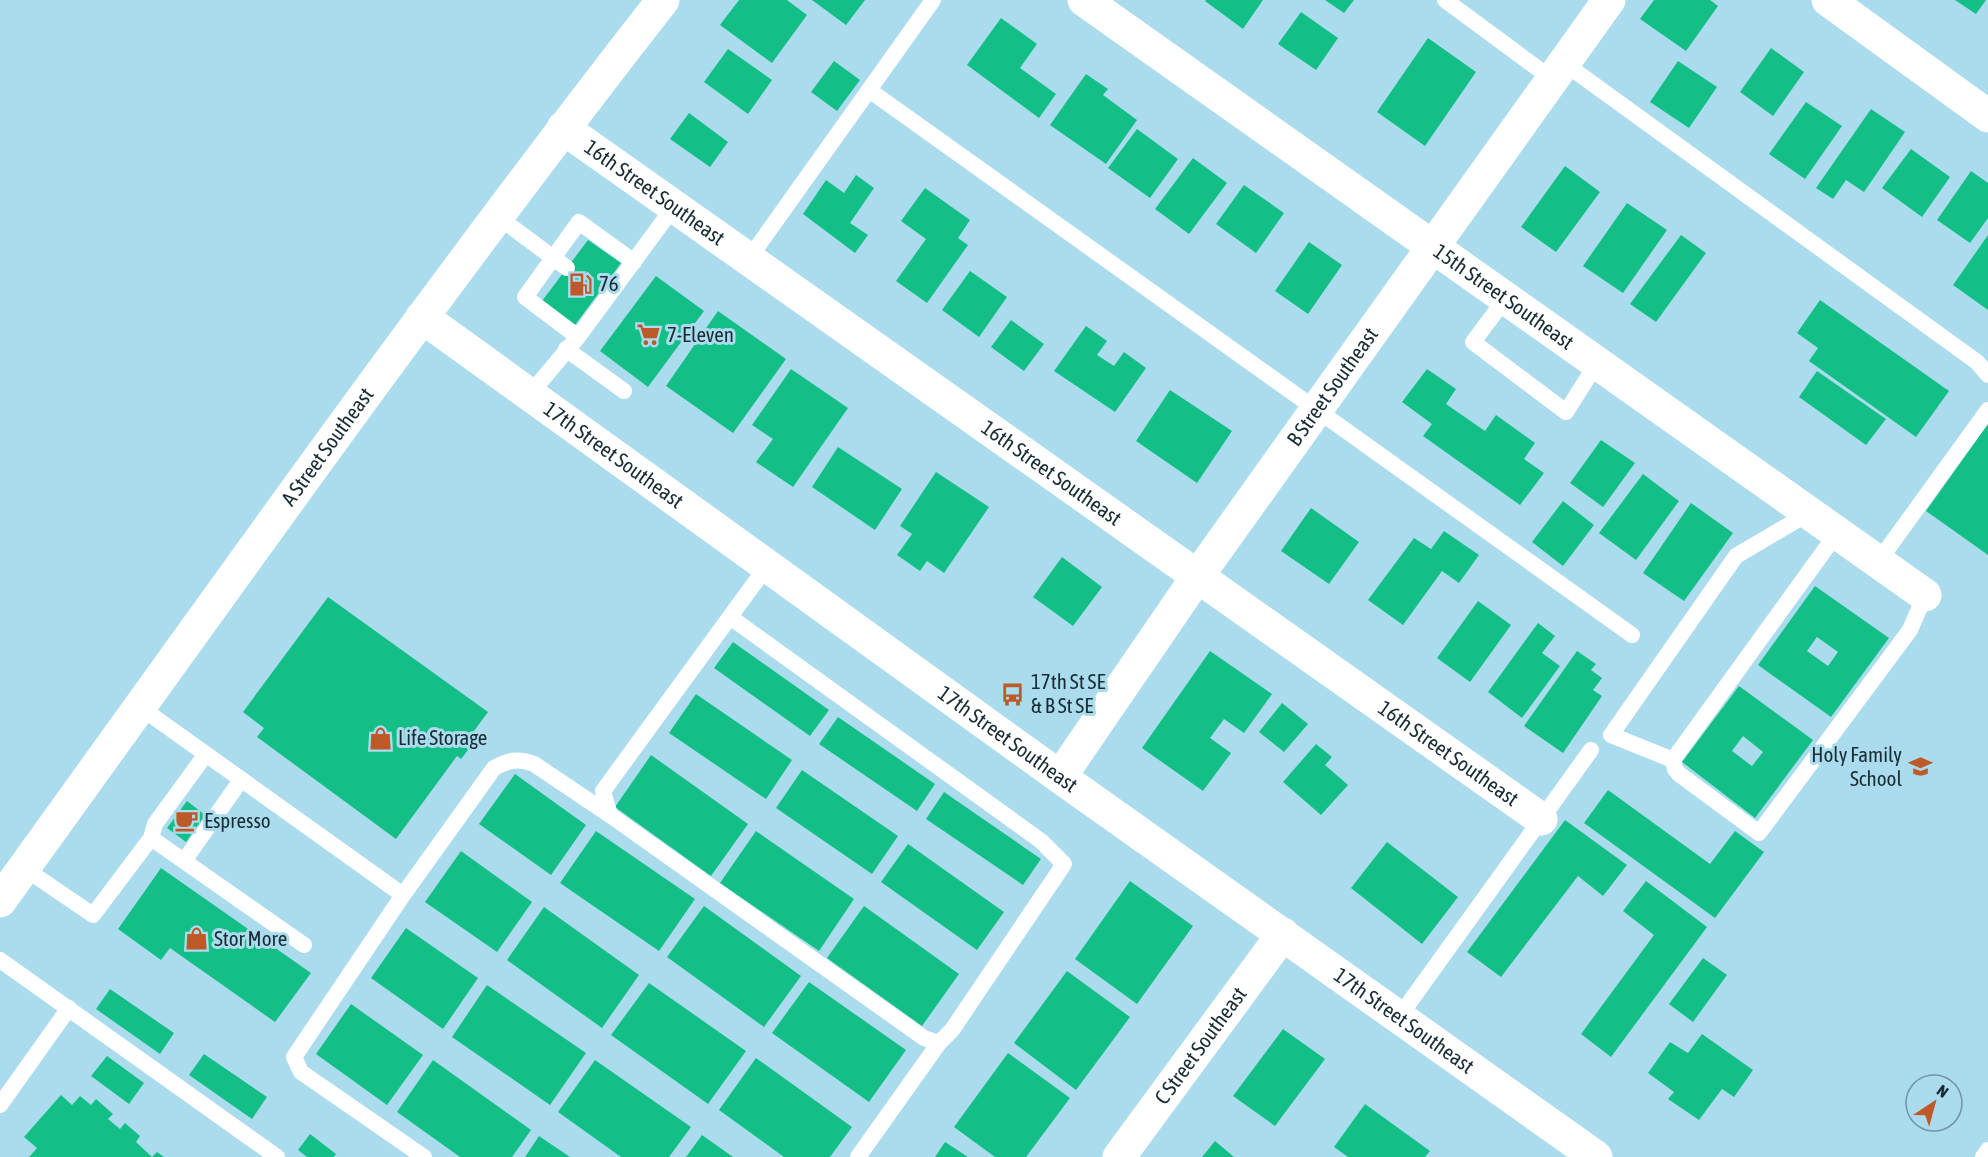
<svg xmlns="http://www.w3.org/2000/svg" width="1988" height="1157" font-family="'Asap Condensed',sans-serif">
	<rect width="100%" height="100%" fill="#abdcee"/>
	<path fill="#14bf87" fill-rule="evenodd" d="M 739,0 L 787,0 L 807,15 L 772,63 L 720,25 Z
		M 812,0 L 865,0 L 846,25 Z
		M 1206,0 L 1263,0 L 1243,29 L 1205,1 Z
		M 1325,0 L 1354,0 L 1344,13 Z
		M 1654,0 L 1710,0 L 1718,6 L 1686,51 L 1640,19 Z
		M 1955,0 L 1986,0 L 1976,14 Z
		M 1301,12 L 1338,38 L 1316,70 L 1278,44 Z
		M 1001,18 L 1037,44 L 1020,68 L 1056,94 L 1039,118 L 967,65 Z
		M 1428,38 L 1476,72 L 1425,146 L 1377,112 Z
		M 1771,48 L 1804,72 L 1773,116 L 1740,92 Z
		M 728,49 L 772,80 L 748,114 L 704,82 Z
		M 834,61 L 860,80 L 837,111 L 811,92 Z
		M 1678,61 L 1717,87 L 1689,128 L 1650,102 Z
		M 1086,74 L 1108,89 L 1103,95 L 1137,120 L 1106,164 L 1050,125 Z
		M 1806,102 L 1842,126 L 1805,179 L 1769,154 Z
		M 1871,109 L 1905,132 L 1864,192 L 1846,180 L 1833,199 L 1816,188 Z
		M 689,113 L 728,142 L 710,167 L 670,139 Z
		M 1137,129 L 1178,159 L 1150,198 L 1108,168 Z
		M 1911,149 L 1950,177 L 1922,217 L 1882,188 Z
		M 1193,158 L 1227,183 L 1189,234 L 1155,209 Z
		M 1565,166 L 1600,192 L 1556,252 L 1521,227 Z
		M 1971,171 L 1988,183 L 1988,218 L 1970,243 L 1937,220 Z
		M 856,175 L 874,188 L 850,223 L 868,235 L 855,253 L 803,214 L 826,180 L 844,193 Z
		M 1244,185 L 1284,213 L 1256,253 L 1216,224 Z
		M 925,188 L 970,220 L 958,238 L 968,245 L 927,303 L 896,281 L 926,239 L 901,221 Z
		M 1627,203 L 1667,230 L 1623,293 L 1583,266 Z
		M 1681,235 L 1706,253 L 1656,322 L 1630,304 Z
		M 1988,235 L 1988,310 L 1953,285 Z
		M 588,240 L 621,263 L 575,325 L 542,301 Z
		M 1309,242 L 1342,265 L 1308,314 L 1275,291 Z
		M 970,271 L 1007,297 L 979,337 L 942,310 Z
		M 656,276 L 704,311 L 648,387 L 600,351 Z
		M 1820,300 L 1949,391 L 1916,437 L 1809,361 L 1818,348 L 1797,333 Z
		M 718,311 L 786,359 L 733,433 L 666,386 Z
		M 1011,320 L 1044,344 L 1024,371 L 991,347 Z
		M 1086,326 L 1107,341 L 1097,355 L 1114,366 L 1124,352 L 1146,368 L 1115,412 L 1054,371 Z
		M 791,369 L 848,408 L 793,487 L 756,462 L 773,439 L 752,425 Z
		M 1427,369 L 1456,389 L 1446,404 L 1485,431 L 1496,415 L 1535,443 L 1524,459 L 1544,473 L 1520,505 L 1423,436 L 1432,424 L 1402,402 Z
		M 1817,371 L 1886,419 L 1866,445 L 1799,397 Z
		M 1170,390 L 1232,431 L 1197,483 L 1136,441 Z
		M 1988,424 L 1988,555 L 1926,511 Z
		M 1601,440 L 1635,463 L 1603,507 L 1570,483 Z
		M 838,447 L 902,489 L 875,530 L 812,487 Z
		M 936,472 L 989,507 L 944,573 L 927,561 L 920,571 L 897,555 L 912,534 L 900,526 Z
		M 1643,474 L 1679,501 L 1636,560 L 1599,533 Z
		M 1563,501 L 1594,525 L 1563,566 L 1532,542 Z
		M 1691,503 L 1733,533 L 1684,601 L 1643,573 Z
		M 1311,508 L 1359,542 L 1329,584 L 1281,551 Z
		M 1444,531 L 1479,555 L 1459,583 L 1442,571 L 1403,625 L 1368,600 L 1414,538 L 1431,549 Z
		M 1062,557 L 1102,587 L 1073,626 L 1033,597 Z
		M 1815,586 L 1889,638 L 1831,717 L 1758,665 ZM 1817,637 L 1838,652 L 1828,666 L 1807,651 Z
		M 328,597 L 488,712 L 474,731 L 480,735 L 461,759 L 457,756 L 396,839 L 257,737 L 264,728 L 243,712 Z
		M 1478,601 L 1511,625 L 1470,682 L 1437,658 Z
		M 1538,623 L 1555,636 L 1542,653 L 1560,666 L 1522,718 L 1488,692 Z
		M 733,642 L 829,710 L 810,736 L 714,668 Z
		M 1210,651 L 1272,694 L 1244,733 L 1224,719 L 1210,738 L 1231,753 L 1203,791 L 1142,748 Z
		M 1577,651 L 1596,664 L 1591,670 L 1602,678 L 1593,690 L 1602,696 L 1563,753 L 1524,726 Z
		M 1739,686 L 1813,740 L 1755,818 L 1682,762 ZM 1743,736 L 1763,752 L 1752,766 L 1732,751 Z
		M 696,694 L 792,760 L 766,799 L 669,733 Z
		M 1282,703 L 1308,724 L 1284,752 L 1259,732 Z
		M 838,717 L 935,784 L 917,811 L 819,744 Z
		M 1316,744 L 1332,757 L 1325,765 L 1348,785 L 1321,815 L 1283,782 Z
		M 651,755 L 748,824 L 711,876 L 615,807 Z
		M 802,770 L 898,836 L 872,874 L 776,808 Z
		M 515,774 L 586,825 L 551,875 L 479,824 Z
		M 1608,790 L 1710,864 L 1735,831 L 1764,852 L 1715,918 L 1584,823 Z
		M 944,792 L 1041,859 L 1023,885 L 926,819 Z
		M 187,801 L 205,815 L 186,842 L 167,828 Z
		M 1565,820 L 1627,865 L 1603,896 L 1578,876 L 1501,977 L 1467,952 Z
		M 596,831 L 695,899 L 659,951 L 560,883 Z
		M 756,831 L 854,899 L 819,951 L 720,883 Z
		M 1387,842 L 1458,897 L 1422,944 L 1351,888 Z
		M 908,844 L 1004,912 L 977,950 L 881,882 Z
		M 461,851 L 532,902 L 497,952 L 425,902 Z
		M 161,868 L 311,973 L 275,1022 L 170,948 L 161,960 L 118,929 Z
		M 1130,881 L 1193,926 L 1137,1004 L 1075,959 Z
		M 1646,881 L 1707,927 L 1611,1057 L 1581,1034 L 1654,935 L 1623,911 Z
		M 704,906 L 801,976 L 764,1027 L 667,957 Z
		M 864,906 L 959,974 L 922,1026 L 827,958 Z
		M 544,907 L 639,975 L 602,1028 L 507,960 Z
		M 406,928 L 478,978 L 443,1029 L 371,978 Z
		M 1703,958 L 1727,975 L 1693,1022 L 1669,1004 Z
		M 1067,971 L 1130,1017 L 1076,1090 L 1014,1043 Z
		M 809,982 L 906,1050 L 869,1102 L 772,1033 Z
		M 649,983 L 746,1051 L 708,1104 L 611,1035 Z
		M 487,985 L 586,1053 L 550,1105 L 452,1037 Z
		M 110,989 L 174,1033 L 160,1054 L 96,1009 Z
		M 351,1004 L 423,1055 L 387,1105 L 316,1054 Z
		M 1283,1029 L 1325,1059 L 1275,1126 L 1233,1096 Z
		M 1702,1034 L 1753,1070 L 1734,1097 L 1722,1089 L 1699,1120 L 1668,1099 L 1674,1092 L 1648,1073 L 1670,1042 L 1688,1053 Z
		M 1008,1053 L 1070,1098 L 1026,1157 L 995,1157 L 954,1127 Z
		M 204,1054 L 267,1097 L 252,1119 L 189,1075 Z
		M 107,1056 L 144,1083 L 129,1104 L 91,1076 Z
		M 756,1058 L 852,1127 L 830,1157 L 784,1157 L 719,1110 Z
		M 433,1060 L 531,1130 L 512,1157 L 460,1157 L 397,1112 Z
		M 595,1060 L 691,1127 L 669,1157 L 621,1157 L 558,1112 Z
		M 61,1095 L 72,1105 L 80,1096 L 91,1105 L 96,1099 L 113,1114 L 108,1119 L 120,1129 L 125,1123 L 140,1136 L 136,1142 L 152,1157 L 157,1152 L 164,1157 L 29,1157 L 37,1148 L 24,1137 Z
		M 1365,1104 L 1430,1151 L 1425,1157 L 1348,1157 L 1334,1147 Z
		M 310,1134 L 336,1154 L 334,1157 L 307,1157 L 298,1150 Z
		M 702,1135 L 733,1157 L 686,1157 Z
		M 539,1136 L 570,1157 L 525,1157 Z
		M 1215,1141 L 1234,1157 L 1202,1157 Z
		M 945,1142 L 968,1157 L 935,1157 Z"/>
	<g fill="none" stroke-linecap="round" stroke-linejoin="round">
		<path stroke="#fff" stroke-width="16" d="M 1445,0 L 1552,79
			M 1564,63 L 1977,362 L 1988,375
			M 869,90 L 1632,635
			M 497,216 L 567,268
			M 748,260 L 933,0
			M 1506,298 L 1473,342 L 1566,412 L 1597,363
			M 578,337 L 525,297 L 579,222 L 634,262
			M 566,349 L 624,391
			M 530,394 L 578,337 L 673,208
			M 1809,513 L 1736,556 L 1611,735 L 1673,760 L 1837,533
			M 1878,562 L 1988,410
			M 730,617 L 1041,841 L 1064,864 L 952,1030 L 939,1043 L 924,1038 L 610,815 L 603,791 L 767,566
			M 140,707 L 403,895 L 494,768 C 509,760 518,758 534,764 L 610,815
			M 1673,760 L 1675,769 L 1679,774 L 1759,833 L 1910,630 L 1925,595
			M 151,838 L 155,824 L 206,754
			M 184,861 L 241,780
			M 24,868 L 93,915 L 151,838 L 304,945
			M 403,895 L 294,1057 L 301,1072 L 424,1157
			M 0,960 L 277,1157
			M 1399,1017 L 1591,750
			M 0,1105 L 69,1008
			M 858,1157 L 939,1043
			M 1983,1157 L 1988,1150"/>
		<g stroke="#fff" stroke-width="33">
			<path id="s1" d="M 1084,0 L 1925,595"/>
			<path d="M 1828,0 L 1988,116"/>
			<path id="s2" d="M 563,128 L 1541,819"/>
			<path id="s3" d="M 1060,777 L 1197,577 L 1609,0"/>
			<path id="s4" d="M 1119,1157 L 1283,934"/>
		</g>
		<g stroke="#fff" stroke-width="33">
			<path id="s5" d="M 422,317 L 1060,777 L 1596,1157"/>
			<path id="s6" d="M 0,901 C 218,599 433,294 663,0"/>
		</g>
	</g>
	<defs>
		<symbol id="fuel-bare" viewBox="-9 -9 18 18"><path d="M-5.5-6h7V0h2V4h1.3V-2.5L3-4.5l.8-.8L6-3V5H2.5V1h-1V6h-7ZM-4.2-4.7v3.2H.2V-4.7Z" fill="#be592a" stroke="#abdcee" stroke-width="2.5" paint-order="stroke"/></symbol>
		<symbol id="supermarket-bare" viewBox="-9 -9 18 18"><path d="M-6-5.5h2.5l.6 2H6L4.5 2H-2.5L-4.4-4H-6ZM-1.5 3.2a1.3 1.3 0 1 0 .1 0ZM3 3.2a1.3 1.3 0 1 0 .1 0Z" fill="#be592a" stroke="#abdcee" stroke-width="2.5" paint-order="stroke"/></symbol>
		<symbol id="bus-bare" viewBox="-9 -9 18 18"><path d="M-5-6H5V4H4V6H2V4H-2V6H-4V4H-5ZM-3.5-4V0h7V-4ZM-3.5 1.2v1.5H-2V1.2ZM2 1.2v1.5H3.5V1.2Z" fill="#be592a" stroke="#abdcee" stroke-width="2.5" paint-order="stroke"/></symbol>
		<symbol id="shop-bare" viewBox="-9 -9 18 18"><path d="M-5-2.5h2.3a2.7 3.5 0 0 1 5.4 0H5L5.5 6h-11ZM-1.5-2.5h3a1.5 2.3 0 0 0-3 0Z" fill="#be592a" stroke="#abdcee" stroke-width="2.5" paint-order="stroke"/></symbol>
		<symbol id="school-bare" viewBox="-9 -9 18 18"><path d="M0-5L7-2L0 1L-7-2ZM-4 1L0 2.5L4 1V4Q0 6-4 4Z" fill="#be592a" stroke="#abdcee" stroke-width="2.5" paint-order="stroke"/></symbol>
		<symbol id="cafe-bare" viewBox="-9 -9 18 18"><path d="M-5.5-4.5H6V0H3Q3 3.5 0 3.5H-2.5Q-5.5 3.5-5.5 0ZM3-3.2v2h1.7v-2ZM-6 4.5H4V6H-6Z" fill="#be592a" stroke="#abdcee" stroke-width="2.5" paint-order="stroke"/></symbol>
	</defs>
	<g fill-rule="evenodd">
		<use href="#fuel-bare" x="564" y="268" width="33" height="33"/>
		<use href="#supermarket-bare" x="632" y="318" width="33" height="33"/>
		<use href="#bus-bare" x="996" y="678" width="33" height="33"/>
		<use href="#shop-bare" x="364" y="722" width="33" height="33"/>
		<use href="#school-bare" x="1904" y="750" width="33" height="33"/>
		<use href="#cafe-bare" x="170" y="804" width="33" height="33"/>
		<use href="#shop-bare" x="180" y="922" width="33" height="33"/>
	</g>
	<g text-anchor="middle" stroke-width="6" stroke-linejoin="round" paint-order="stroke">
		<g font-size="21" fill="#182c33" stroke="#abdcee">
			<text dy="7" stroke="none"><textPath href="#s2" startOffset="112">16th Street Southeast</textPath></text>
			<text dy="7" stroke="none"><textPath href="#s1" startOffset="514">15th Street Southeast</textPath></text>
			<text dy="7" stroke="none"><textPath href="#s3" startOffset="476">B Street Southeast</textPath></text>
			<text dy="7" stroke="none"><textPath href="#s6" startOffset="560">A Street Southeast</textPath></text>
			<text dy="7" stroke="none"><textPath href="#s5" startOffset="236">17th Street Southeast</textPath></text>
			<text dy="7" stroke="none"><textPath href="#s2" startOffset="598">16th Street Southeast</textPath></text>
			<text dy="7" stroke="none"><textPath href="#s5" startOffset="722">17th Street Southeast</textPath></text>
			<text dy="7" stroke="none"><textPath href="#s2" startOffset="1084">16th Street Southeast</textPath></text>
			<text dy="7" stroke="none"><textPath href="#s5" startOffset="1208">17th Street Southeast</textPath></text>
			<text dy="7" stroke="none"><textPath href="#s4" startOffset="138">C Street Southeast</textPath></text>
		</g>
		<g font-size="21" fill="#182c33" stroke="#abdcee" text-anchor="start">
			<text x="599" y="291">76</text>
			<text x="667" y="342">7-Eleven</text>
			<text x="1031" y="689">17th St SE<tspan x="1031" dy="24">&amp; B St SE</tspan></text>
			<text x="398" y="745">Life Storage</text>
			<text x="1902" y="762" text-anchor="end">Holy Family<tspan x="1902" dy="24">School</tspan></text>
			<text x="204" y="828">Espresso</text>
			<text x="214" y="946">Stor More</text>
		</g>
	</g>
	<g transform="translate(1934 1103) rotate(36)"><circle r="28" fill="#abdcee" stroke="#7096a3" stroke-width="1.5"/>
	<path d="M0-4.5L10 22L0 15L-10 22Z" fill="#be592a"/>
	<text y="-9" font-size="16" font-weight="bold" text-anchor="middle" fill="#182c33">N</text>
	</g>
</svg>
